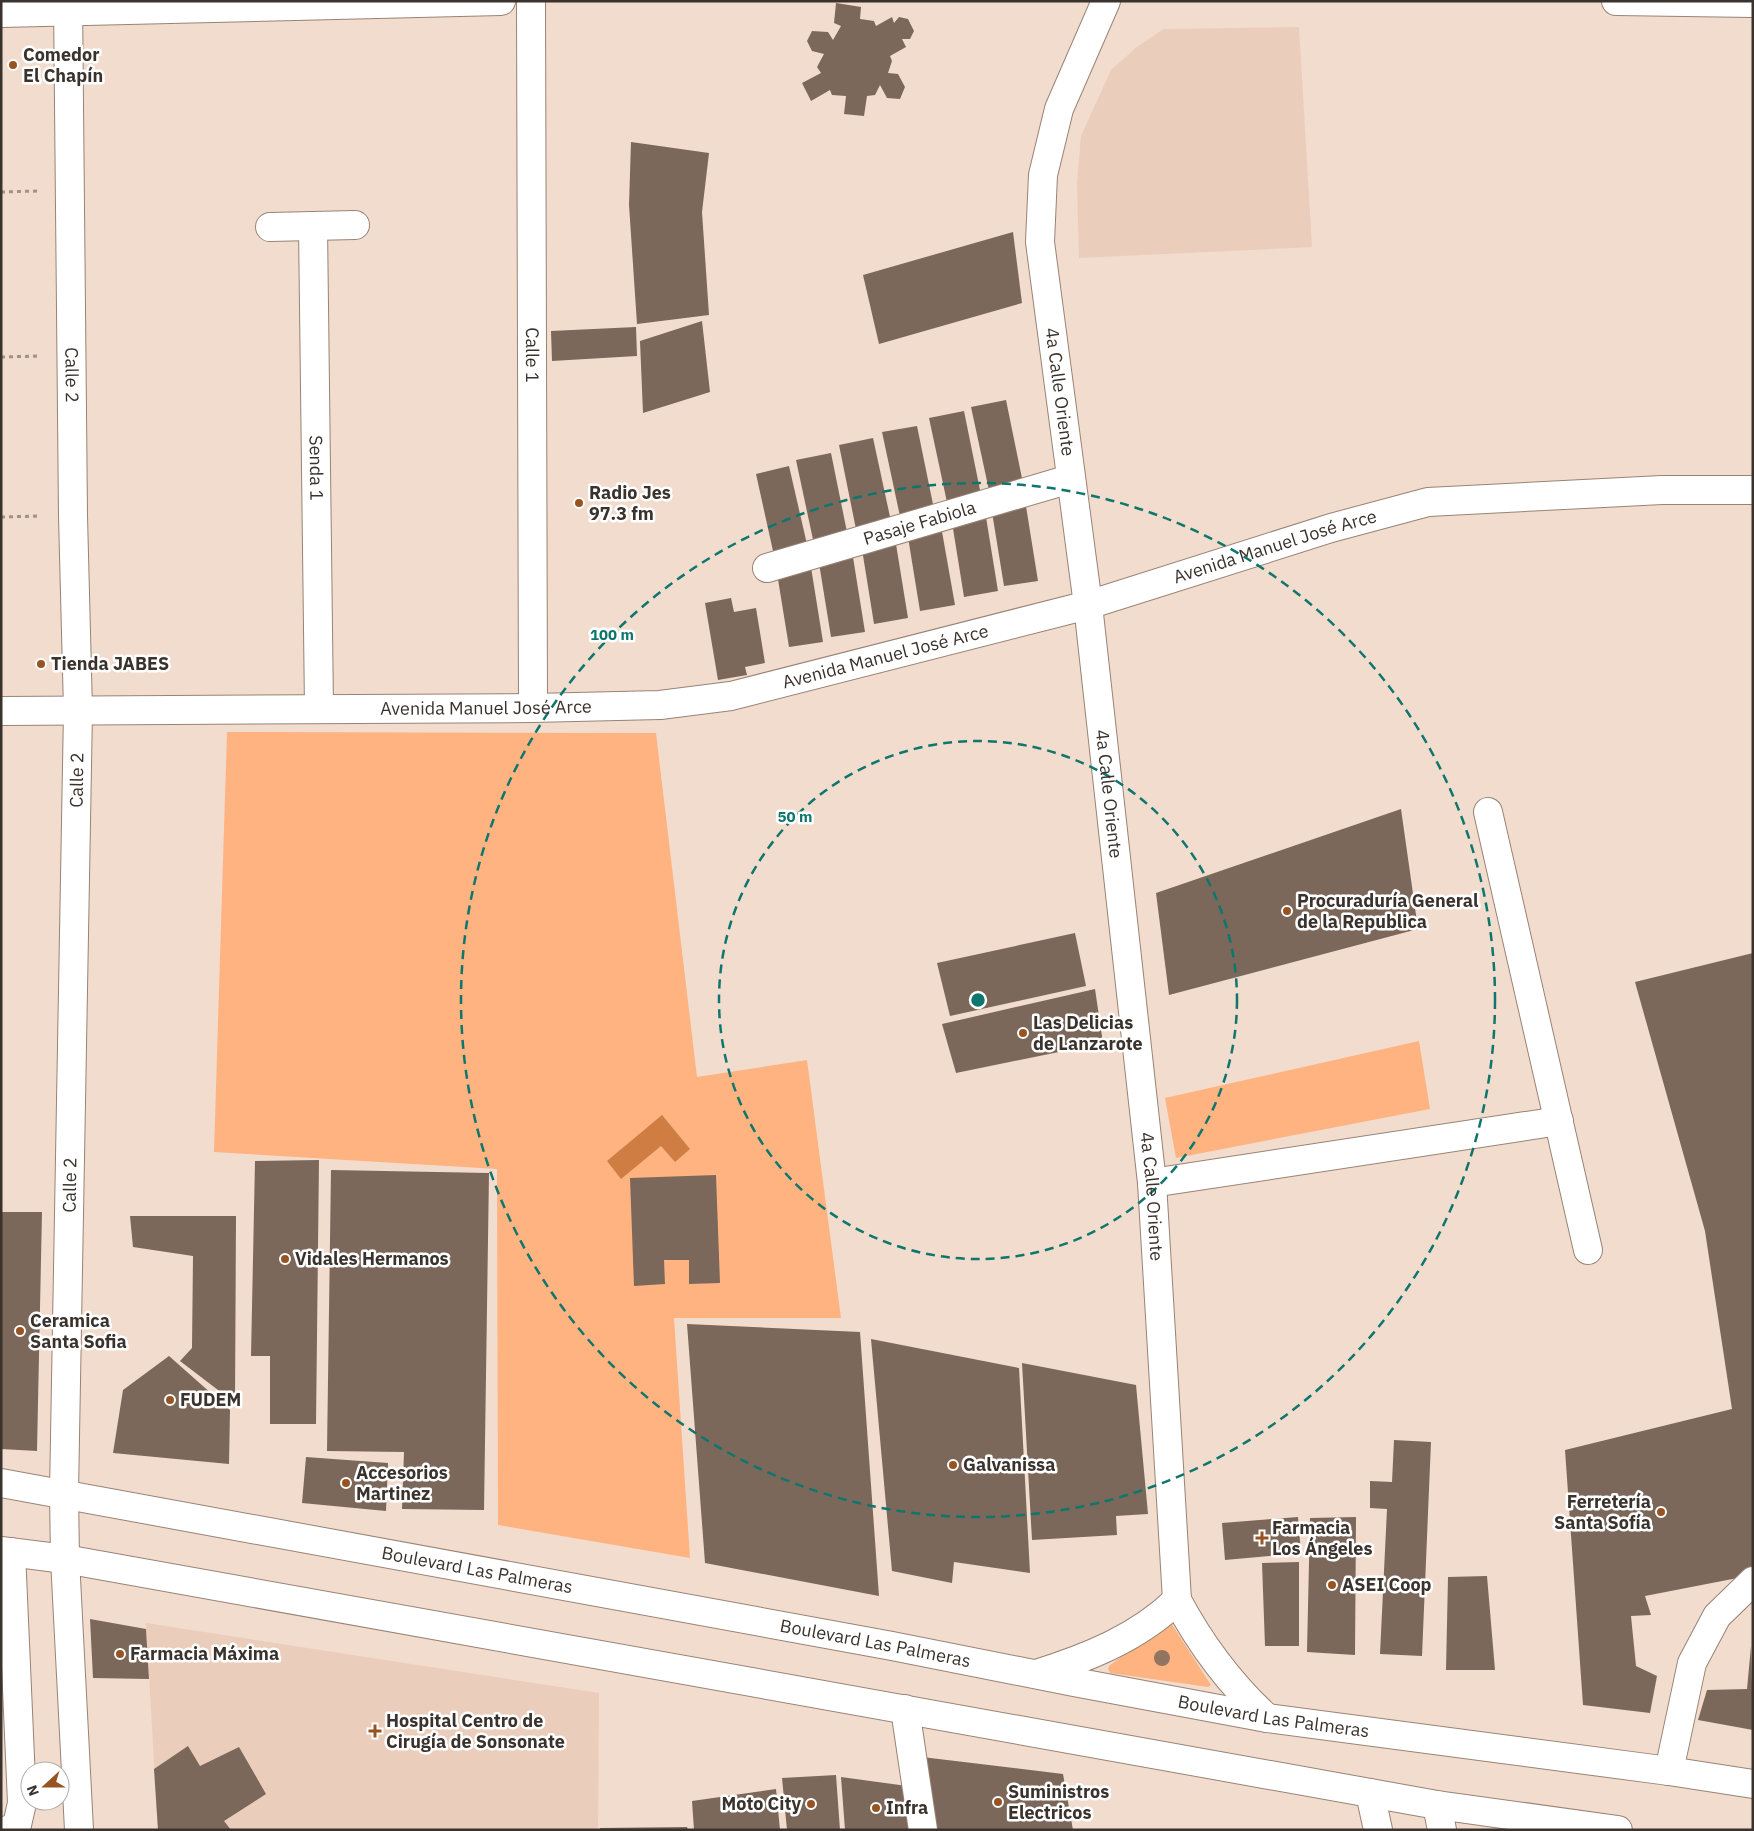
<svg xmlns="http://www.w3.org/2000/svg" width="1754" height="1831" font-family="'IBM Plex Sans',sans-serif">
	<rect width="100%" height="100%" fill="#f2dccd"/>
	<path fill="#ebcdbb" d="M 1299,27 L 1312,247 L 1079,258 L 1077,183 L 1081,136 L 1111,70 L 1138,46 L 1164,29 Z
		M 146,1623 L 599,1693 L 598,1830 L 158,1830 Z"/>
	<path fill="#feb381" d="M 227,732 L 656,733 L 697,1077 L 807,1060 L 841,1318 L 674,1318 L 690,1558 L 498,1525 L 497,1169 L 214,1152 Z
		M 1419,1041 L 1430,1109 L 1176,1158 L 1165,1098 Z
		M 1171,1623 L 1211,1685 L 1208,1687 L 1110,1673 L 1108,1669 L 1109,1666 L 1164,1625 Z"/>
	<path fill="#cf7d42" d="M 662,1115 L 690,1149 L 675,1162 L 661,1146 L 621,1179 L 607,1161 Z"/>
	<path fill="#7b685b" d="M 836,3 L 861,7 L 860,19 L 874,21 L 876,26 L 892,17 L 894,23 L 899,17 L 908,19 L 914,31 L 910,39 L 902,39 L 906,47 L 890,56 L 892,61 L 888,73 L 898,74 L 905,87 L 900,99 L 887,98 L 880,85 L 875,95 L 867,96 L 864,116 L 844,114 L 846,96 L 832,95 L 830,90 L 811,101 L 802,83 L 821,73 L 817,67 L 824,54 L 812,51 L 807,41 L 812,31 L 828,32 L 833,40 L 841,26 L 834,23 Z
		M 631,142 L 709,153 L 702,212 L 709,315 L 637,324 L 629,205 Z
		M 1013,232 L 1022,303 L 879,344 L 863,275 Z
		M 702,321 L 710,392 L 643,413 L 640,341 Z
		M 636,327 L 637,356 L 552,361 L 551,331 Z
		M 1006,400 L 1024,488 L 990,495 L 971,407 Z
		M 964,411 L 982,500 L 948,507 L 929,418 Z
		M 917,426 L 935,514 L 901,521 L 882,432 Z
		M 873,438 L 892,526 L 857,534 L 839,445 Z
		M 831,453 L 849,542 L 815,549 L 796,460 Z
		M 789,466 L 809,553 L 775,560 L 756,474 Z
		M 1025,500 L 1038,581 L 1004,586 L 991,506 Z
		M 985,511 L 998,591 L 964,597 L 951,516 Z
		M 941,526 L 955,605 L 920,611 L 907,531 Z
		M 895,538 L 908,618 L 874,624 L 861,543 Z
		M 852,551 L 865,632 L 831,637 L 818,557 Z
		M 810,561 L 823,642 L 789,647 L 776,567 Z
		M 731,598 L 734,612 L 756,608 L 765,663 L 745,667 L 747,675 L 718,680 L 705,603 Z
		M 1401,809 L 1418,929 L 1169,995 L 1156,893 Z
		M 1075,933 L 1086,986 L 950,1016 L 937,963 Z
		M 1753,953 L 1753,1575 L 1645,1596 L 1651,1615 L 1631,1616 L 1636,1666 L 1657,1676 L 1650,1713 L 1583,1705 L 1565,1450 L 1732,1409 L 1705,1231 L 1635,982 Z
		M 1095,989 L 1103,1043 L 956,1073 L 942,1024 Z
		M 319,1160 L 316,1424 L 270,1424 L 270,1356 L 251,1356 L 255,1161 Z
		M 331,1170 L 489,1173 L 484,1510 L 402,1509 L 404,1452 L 327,1451 Z
		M 716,1175 L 720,1283 L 689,1284 L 689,1260 L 664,1260 L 665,1284 L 634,1286 L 630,1178 Z
		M 1,1212 L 42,1212 L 37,1451 L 1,1449 Z
		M 130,1216 L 236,1216 L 235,1403 L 180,1361 L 192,1348 L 193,1256 L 133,1247 Z
		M 687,1324 L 860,1332 L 879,1596 L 705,1563 Z
		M 871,1339 L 1019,1368 L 1030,1573 L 954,1562 L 952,1583 L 892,1571 Z
		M 169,1356 L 230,1410 L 229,1464 L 113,1453 L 123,1390 Z
		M 1022,1363 L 1136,1385 L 1148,1514 L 1116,1516 L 1117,1535 L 1032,1540 Z
		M 1394,1440 L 1431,1442 L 1422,1656 L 1380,1654 L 1387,1509 L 1370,1508 L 1370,1481 L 1392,1482 Z
		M 306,1457 L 388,1463 L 386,1511 L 302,1503 Z
		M 1298,1517 L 1301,1553 L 1225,1560 L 1222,1523 Z
		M 1356,1517 L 1355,1655 L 1307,1652 L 1310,1518 Z
		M 1299,1562 L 1299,1646 L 1265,1646 L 1262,1563 Z
		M 1487,1576 L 1495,1670 L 1446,1670 L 1448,1577 Z
		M 90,1619 L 146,1629 L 149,1679 L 93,1678 Z
		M 1751,1646 L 1753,1730 L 1698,1720 L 1707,1690 L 1747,1689 Z
		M 188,1746 L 200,1766 L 239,1747 L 266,1794 L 224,1821 L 231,1830 L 158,1830 L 154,1769 Z
		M 922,1757 L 1063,1774 L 1073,1830 L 931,1830 Z
		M 836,1775 L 840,1830 L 787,1830 L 782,1778 Z
		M 841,1777 L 907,1786 L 911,1830 L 845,1830 Z
		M 776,1789 L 780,1830 L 694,1830 L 692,1801 Z
		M 687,1827 L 688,1830 L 600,1830 L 600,1828 Z"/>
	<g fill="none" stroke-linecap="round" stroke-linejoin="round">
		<defs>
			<g id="minor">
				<path id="s1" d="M 68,1 L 73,516 L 78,710 L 64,1493 L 65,1559 L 79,1830"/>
				<path id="s2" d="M 531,1 L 533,708"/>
				<path id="s3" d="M 1106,1 L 1059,109 L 1043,175 L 1040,242 L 1088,605 L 1152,1183 L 1177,1600 C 1201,1645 1229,1683 1267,1718"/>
				<path d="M 1616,1 L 1753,3"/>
				<path d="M 1,13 L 501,1"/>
				<path id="s4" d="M 313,226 L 319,709"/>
				<path d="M 270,227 L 355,225"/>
				<path id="s5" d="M 767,568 L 1070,479"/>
				<path id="s6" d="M 1,711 L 533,708 L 660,705 L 731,696 L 1088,605 L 1331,528 L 1428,502 L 1662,490 L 1753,490"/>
				<path d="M 1488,812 L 1588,1250"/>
				<path d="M 1152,1183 L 1559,1121"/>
				<path d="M 1036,1674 C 1087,1658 1138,1638 1177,1600"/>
				<path d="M 905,1709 L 923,1830"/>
				<path d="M 1669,1771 L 1692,1663 L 1717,1616 L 1753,1581"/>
				<path d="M 1370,1793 L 1378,1830"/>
				<path d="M 1437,1805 L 1442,1830"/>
				<path d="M 8,1830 L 17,1825 L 22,1803 L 11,1552"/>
			</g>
			<g id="major">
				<path id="s7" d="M 1,1483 L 892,1646 L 1074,1682 L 1267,1718 L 1669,1771 L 1753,1784"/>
				<path d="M 1,1551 L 65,1559 L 1437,1805 L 1618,1830"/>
			</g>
		</defs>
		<use href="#minor" stroke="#988376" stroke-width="30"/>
		<use href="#major" stroke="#988376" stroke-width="30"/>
		<path stroke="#a19186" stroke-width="3" stroke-dasharray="4 4" stroke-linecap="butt" d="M 1,192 L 38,191
			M 1,357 L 41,356
			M 1,517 L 41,516"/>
		<use href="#minor" stroke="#fff" stroke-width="28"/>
		<use href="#major" stroke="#fff" stroke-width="28"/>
	</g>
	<circle fill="#917560" cx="1162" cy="1658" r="8"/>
	<g fill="none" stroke="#0f766e" stroke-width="2.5" stroke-dasharray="9 6">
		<circle cx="978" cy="1000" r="259"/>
		<circle cx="978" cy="1000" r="517"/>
	</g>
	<g fill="#975422" stroke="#fff" stroke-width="2">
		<circle cx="13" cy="65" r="5"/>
		<circle cx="579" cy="503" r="5"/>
		<circle cx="41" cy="664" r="5"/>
		<circle cx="1287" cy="911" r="5"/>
		<circle cx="1023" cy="1033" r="5"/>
		<circle cx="285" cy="1259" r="5"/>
		<circle cx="20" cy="1331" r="5"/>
		<circle cx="170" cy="1400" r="5"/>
		<circle cx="953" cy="1465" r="5"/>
		<circle cx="346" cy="1483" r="5"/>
		<circle cx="1661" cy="1512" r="5"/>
		<path d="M1259.5 1530.5h5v5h5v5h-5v5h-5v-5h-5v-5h5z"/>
		<circle cx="1332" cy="1585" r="5"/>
		<circle cx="120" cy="1654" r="5"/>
		<path d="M372.5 1723.5h5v5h5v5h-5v5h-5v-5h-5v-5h5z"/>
		<circle cx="998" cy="1802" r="5"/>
		<circle cx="811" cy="1804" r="5"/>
		<circle cx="876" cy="1808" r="5"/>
	</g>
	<g text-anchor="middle" stroke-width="5" stroke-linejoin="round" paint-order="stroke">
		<g font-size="18" font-weight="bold" fill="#3a322c" stroke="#fff" text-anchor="start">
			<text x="23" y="61">Comedor<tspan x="23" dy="21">El Chapín</tspan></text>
			<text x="589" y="499">Radio Jes<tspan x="589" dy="21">97.3 fm</tspan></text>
			<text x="51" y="670">Tienda JABES</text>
			<text x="1297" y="907">Procuraduría General<tspan x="1297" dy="21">de la Republica</tspan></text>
			<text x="1033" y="1029">Las Delicias<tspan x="1033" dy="21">de Lanzarote</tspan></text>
			<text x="295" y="1265">Vidales Hermanos</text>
			<text x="30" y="1327">Ceramica<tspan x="30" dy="21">Santa Sofia</tspan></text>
			<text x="180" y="1406">FUDEM</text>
			<text x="963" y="1471">Galvanissa</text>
			<text x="356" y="1479">Accesorios<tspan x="356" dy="21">Martinez</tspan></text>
			<text x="1651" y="1508" text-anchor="end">Ferretería<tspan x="1651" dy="21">Santa Sofía</tspan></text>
			<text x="1272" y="1534">Farmacia<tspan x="1272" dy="21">Los Ángeles</tspan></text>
			<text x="1342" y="1591">ASEI Coop</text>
			<text x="130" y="1660">Farmacia Máxima</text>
			<text x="386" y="1727">Hospital Centro de<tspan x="386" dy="21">Cirugía de Sonsonate</tspan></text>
			<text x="1008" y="1798">Suministros<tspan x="1008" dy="21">Electricos</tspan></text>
			<text x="801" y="1810" text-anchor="end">Moto City</text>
			<text x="886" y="1814">Infra</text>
		</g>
		<g font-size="18" fill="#3a322c" stroke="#fff">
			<text dy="6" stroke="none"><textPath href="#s2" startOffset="354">Calle 1</textPath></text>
			<text dy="6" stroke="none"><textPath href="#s1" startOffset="374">Calle 2</textPath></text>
			<text dy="6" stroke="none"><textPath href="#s3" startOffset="404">4a Calle Oriente</textPath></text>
			<text dy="6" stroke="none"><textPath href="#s4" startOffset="242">Senda 1</textPath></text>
			<text dy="6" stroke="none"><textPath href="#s5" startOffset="159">Pasaje Fabiola</textPath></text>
			<text dy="6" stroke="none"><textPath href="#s6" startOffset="1295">Avenida Manuel José Arce</textPath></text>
			<text dy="6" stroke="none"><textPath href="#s6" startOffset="890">Avenida Manuel José Arce</textPath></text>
			<text dy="6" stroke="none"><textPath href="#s6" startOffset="485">Avenida Manuel José Arce</textPath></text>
			<text transform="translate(77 780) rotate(-89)" y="6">Calle 2</text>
			<text dy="6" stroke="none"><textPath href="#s3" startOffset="809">4a Calle Oriente</textPath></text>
			<text transform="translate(70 1185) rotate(-89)" y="6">Calle 2</text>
			<text dy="6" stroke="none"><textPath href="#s3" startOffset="1214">4a Calle Oriente</textPath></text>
			<text dy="6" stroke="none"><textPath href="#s7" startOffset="484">Boulevard Las Palmeras</textPath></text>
			<text dy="6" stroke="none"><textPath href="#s7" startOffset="889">Boulevard Las Palmeras</textPath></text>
			<text dy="6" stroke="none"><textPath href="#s7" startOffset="1294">Boulevard Las Palmeras</textPath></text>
		</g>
	</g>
	<circle cx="978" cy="1000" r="8" fill="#0f766e" stroke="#fff" stroke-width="2.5"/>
	<g font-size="15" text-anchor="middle" font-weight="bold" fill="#0f766e" stroke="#fff" stroke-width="5" stroke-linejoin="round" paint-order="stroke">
		<text x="612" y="640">100 m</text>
		<text x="795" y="822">50 m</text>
	</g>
	<rect width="1754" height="1831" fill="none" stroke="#3a322c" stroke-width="5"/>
	<g transform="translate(45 1786) rotate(249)"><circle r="24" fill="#ffffff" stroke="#b0adab"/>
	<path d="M0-4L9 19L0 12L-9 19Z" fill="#975422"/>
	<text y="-8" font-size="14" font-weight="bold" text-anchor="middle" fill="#3a322c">N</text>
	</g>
</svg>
